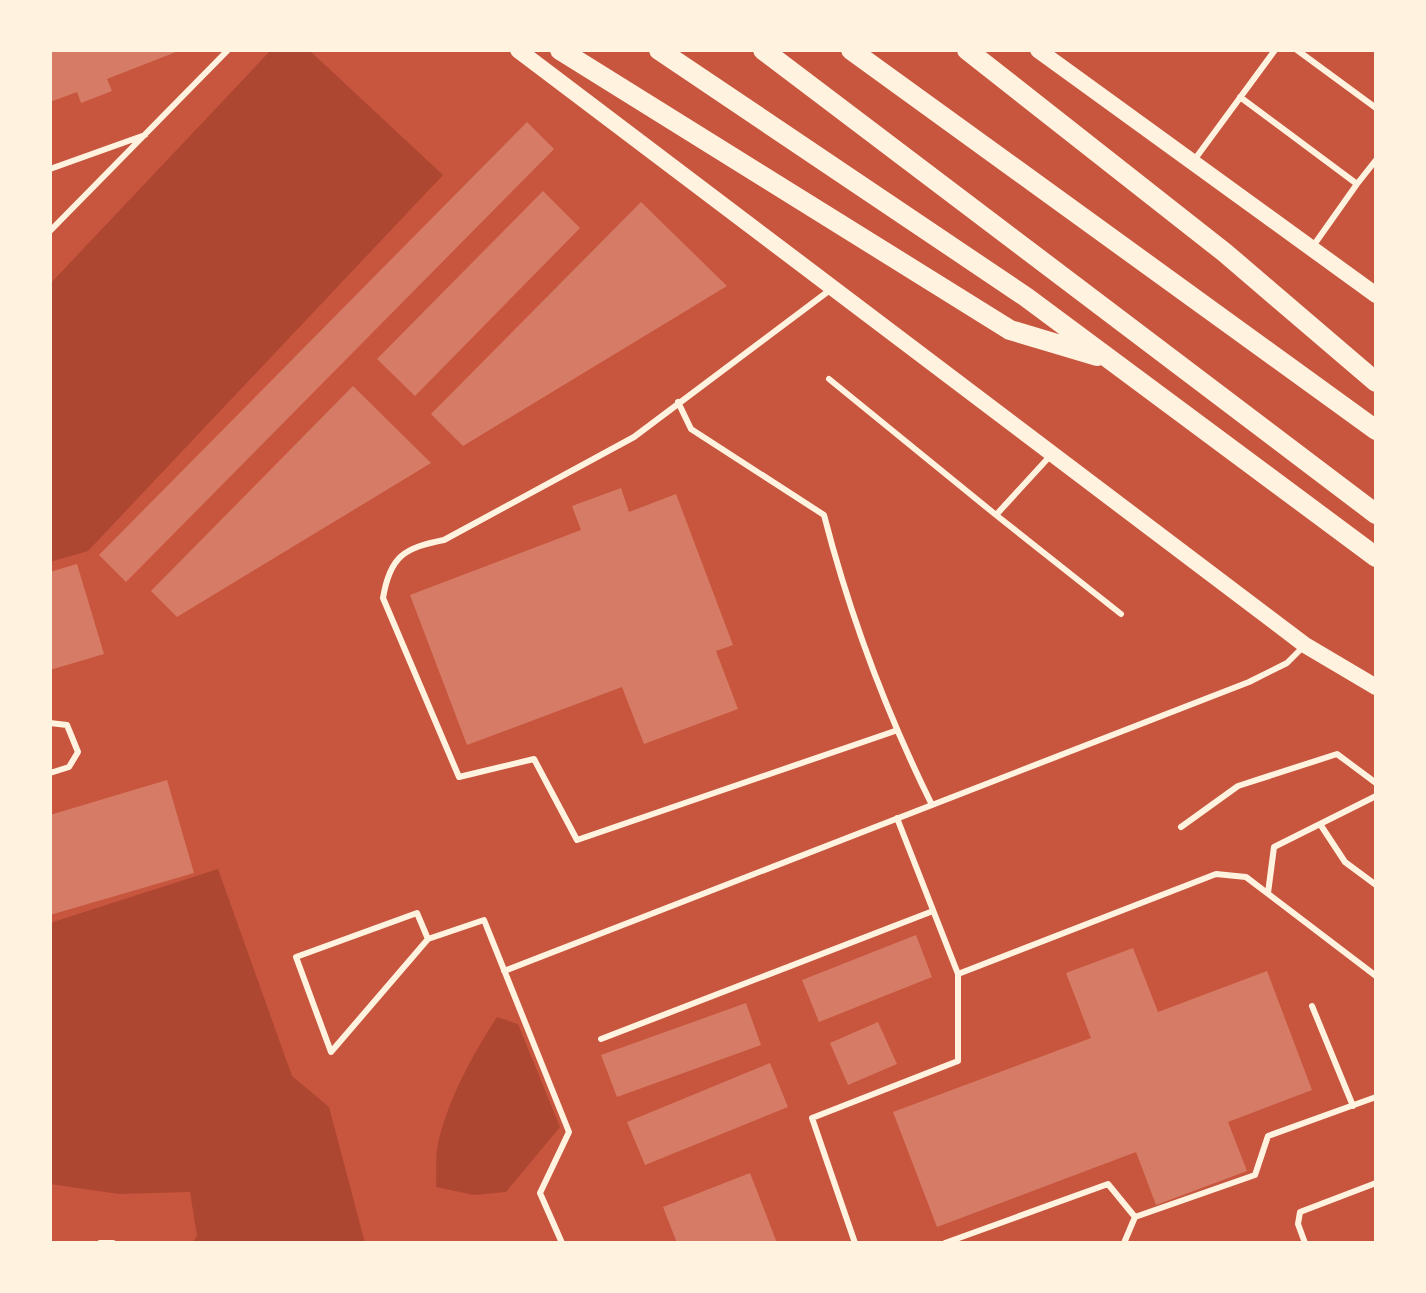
<svg xmlns="http://www.w3.org/2000/svg" width="1426" height="1293" font-family="Figtree,sans-serif">
	<rect width="100%" height="100%" fill="#c8553d"/>
	<path fill="#ae4732" d="M 271,50 L 309,50 L 443,175 L 88,551 L 50,562 L 50,284 Z
		M 218,869 L 292,1076 L 329,1107 L 365,1243 L 192,1243 L 197,1236 L 190,1192 L 119,1194 L 50,1184 L 50,923 Z
		M 497,1017 L 518,1024 L 560,1127 L 506,1192 L 474,1195 L 436,1187 C 437,1173 435,1157 438,1143 C 448,1099 473,1054 497,1017 Z"/>
	<path fill="#d67c66" d="M 50,50 L 181,50 L 107,79 L 112,91 L 81,103 L 77,92 L 50,102 Z
		M 527,122 L 554,149 L 126,582 L 99,555 Z
		M 543,191 L 580,228 L 415,396 L 377,359 Z
		M 641,202 L 727,286 L 463,446 L 431,414 Z
		M 353,386 L 431,463 L 177,617 L 151,591 Z
		M 621,488 L 629,512 L 676,494 L 733,645 L 716,651 L 738,709 L 644,744 L 622,687 L 467,745 L 410,595 L 581,530 L 572,506 Z
		M 77,564 L 104,654 L 50,670 L 50,572 Z
		M 167,780 L 194,873 L 50,915 L 50,815 Z
		M 916,935 L 932,977 L 819,1022 L 802,980 Z
		M 1133,948 L 1158,1012 L 1267,971 L 1312,1090 L 1228,1122 L 1247,1171 L 1156,1205 L 1136,1152 L 937,1227 L 893,1112 L 1091,1038 L 1066,973 Z
		M 746,1003 L 761,1045 L 617,1097 L 601,1055 Z
		M 878,1022 L 897,1064 L 848,1085 L 830,1043 Z
		M 770,1063 L 788,1107 L 645,1165 L 627,1122 Z
		M 750,1173 L 777,1243 L 677,1243 L 663,1207 Z"/>
	<g fill="none" stroke-linecap="round" stroke-linejoin="round">
		<path stroke="#fff3e0" stroke-width="6" d="M 1297,50 L 1376,108
			M 1240,97 L 1357,184 L 1311,249
			M 1195,159 L 1275,50
			M 50,169 L 145,135
			M 1357,184 L 1376,160
			M 50,231 L 228,50
			M 830,290 L 634,437 L 444,540 C 404,548 390,556 383,598 L 459,777 L 534,759 L 577,840 L 895,731
			M 829,379 L 996,515
			M 678,402 L 691,429 L 824,515 C 850,616 886,712 932,805
			M 1051,455 L 996,515 L 1121,614
			M 50,723 L 67,725 L 78,752 L 69,767 L 50,773
			M 1376,796 L 1320,824 L 1345,862 L 1376,885
			M 897,818 L 958,974 L 1216,874 L 1246,877 L 1376,976
			M 1181,827 L 1238,786 L 1337,754 L 1376,783
			M 1268,893 L 1274,847 L 1320,824
			M 428,939 L 417,913 L 296,957 L 331,1052 L 428,939 L 484,920 L 569,1132 L 540,1193 L 562,1243
			M 504,971 L 1249,682 L 1287,663 L 1305,645
			M 1312,1006 L 1353,1106
			M 601,1039 L 933,911
			M 100,1243 L 113,1243
			M 855,1243 L 812,1118 L 958,1061 L 958,974
			M 945,1243 L 1108,1184 L 1135,1217
			M 1124,1243 L 1135,1217 L 1255,1175 L 1268,1136 L 1376,1097
			M 1305,1243 L 1298,1224 L 1300,1212 L 1376,1183"/>
		<path stroke="#fff3e0" stroke-width="16" d="M 518,50 L 1305,645 L 1376,687
			M 1038,50 L 1376,295"/>
		<path stroke="#fff3e0" stroke-width="20" d="M 560,50 L 1010,330 L 1097,356
			M 659,50 L 1026,297 L 1376,557
			M 763,50 L 1376,514
			M 851,50 L 1376,430
			M 967,50 L 1224,252 L 1376,382"/>
	</g>
	<rect width="1426" height="1293" fill="none" stroke="#fff3e0" stroke-width="104"/>
</svg>
